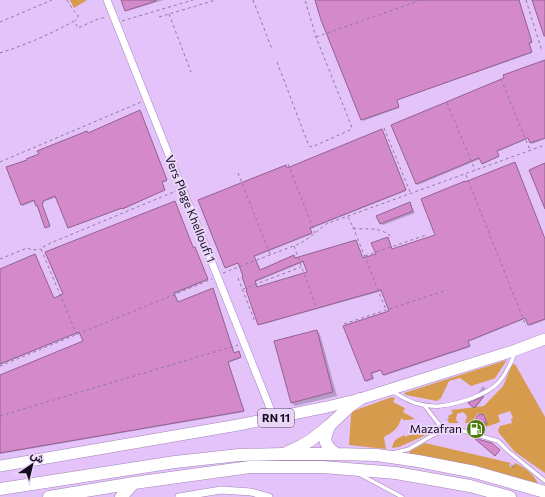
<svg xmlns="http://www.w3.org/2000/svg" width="545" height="497" font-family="Commissioner,Vazirmatn,sans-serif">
	<rect width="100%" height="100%" fill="#e4c3fb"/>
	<path fill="#d79b4d" d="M 70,0 L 87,0 L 74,8 Z
		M 507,360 L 495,378 L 493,379 L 471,386 L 460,378 L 449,381 L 441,398 L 437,401 L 406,395 L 404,393 Z
		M 515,364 L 545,417 L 545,473 L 515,452 L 499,433 L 498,430 L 500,426 L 512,423 L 511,419 L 513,418 L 510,411 L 498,415 L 500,422 L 486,427 L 485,424 L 487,421 L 485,415 L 478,413 L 474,419 L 475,422 L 465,423 L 467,416 L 463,412 L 457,414 L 456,420 L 459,423 L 449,423 L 447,419 L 449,418 L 448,416 L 453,413 L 451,410 L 484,406 L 503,386 L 512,365 Z
		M 392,397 L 395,398 L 393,402 L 405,408 L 403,412 L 415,419 L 407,420 L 403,420 L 403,418 L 401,419 C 398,429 393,432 384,437 L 386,449 L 349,445 L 351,415 L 353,411 Z
		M 421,430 L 424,431 L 426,435 L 399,447 L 392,448 C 394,439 396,439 405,435 L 405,437 Z
		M 425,443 L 511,463 L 509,465 L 511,467 L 514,466 L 514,463 C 524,466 533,474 538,483 L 465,464 L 409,454 L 410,451 Z"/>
	<path fill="#0003" fill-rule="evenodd" d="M 122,0 L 164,0 L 127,11 Z
		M 316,0 L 519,0 L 532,43 L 529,44 L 532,53 L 397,100 L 399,108 L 363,121 L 320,13 Z
		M 545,61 L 545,139 L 532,144 L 529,138 L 497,152 L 499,157 L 483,164 L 480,159 L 418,185 L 417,184 L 393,126 Z
		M 141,112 L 167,181 L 162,183 L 165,190 L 124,209 L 123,208 L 69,228 L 57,197 L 43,202 L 44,204 L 42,204 L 50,227 L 47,228 L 35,201 L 23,206 L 22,205 L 7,168 L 28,161 L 87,132 L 89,134 Z
		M 382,131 L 406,191 L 310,229 L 312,234 L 254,257 L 260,271 L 294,257 L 296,259 L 363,259 L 377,255 L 388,239 L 392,250 L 545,240 L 545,320 L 530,326 L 527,318 L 468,342 L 470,347 L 384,376 L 382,370 L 372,374 L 374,379 L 367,382 L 366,381 L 390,312 L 382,291 L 260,325 L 245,277 L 239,263 L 226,268 L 225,267 L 287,169 ZM 304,262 L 308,273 L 257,288 L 255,282 Z
		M 409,203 L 411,205 L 415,213 L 383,225 L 380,223 Z
		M 193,248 L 195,249 L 208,280 L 175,294 L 178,303 L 213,289 L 214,290 L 234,354 L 239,353 L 241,358 L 228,363 L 244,412 L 0,454 L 0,376 L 84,342 L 80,332 L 0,365 L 0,270 L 54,299 Z
		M 317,331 L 320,334 L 337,396 L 295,406 L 292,403 Z
		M 483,386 L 486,389 L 478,393 Z
		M 484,397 L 476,408 L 470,403 Z
		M 484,416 L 486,418 L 488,424 L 485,426 L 481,426 L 478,423 Z
		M 473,427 L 478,432 L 472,430 L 471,429 Z
		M 511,464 L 515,466 L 514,468 L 511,466 Z"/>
	<path fill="#d489ca" stroke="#92638c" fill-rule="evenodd" d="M 121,0 L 156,0 L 156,1 L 125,11 Z
		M 315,0 L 519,0 L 532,42 L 529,43 L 532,52 L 397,100 L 399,107 L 361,120 L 321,20 Z
		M 532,0 L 545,0 L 545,36 L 544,36 Z
		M 545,60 L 545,138 L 530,143 L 528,138 L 497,151 L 499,156 L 482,164 L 479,158 L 416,184 L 391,125 L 504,78 L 503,75 Z
		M 140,110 L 167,180 L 162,182 L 165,190 L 122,209 L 122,208 L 68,228 L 55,196 L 43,201 L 43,203 L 42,204 L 50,226 L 45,228 L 37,205 L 36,206 L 34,200 L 21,205 L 6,167 L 27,160 L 26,159 L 39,154 L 37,151 L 87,131 L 88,133 Z
		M 382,129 L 406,190 L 310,228 L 312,233 L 254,256 L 260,270 L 294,255 L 295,258 L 356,240 L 363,258 L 376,254 L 371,243 L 388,237 L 392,249 L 435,235 L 421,199 L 465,181 L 465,182 L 515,162 L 545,239 L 545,319 L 528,325 L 525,318 L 468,341 L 470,346 L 383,375 L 381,370 L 371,373 L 373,378 L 365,381 L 343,326 L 389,311 L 381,290 L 258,325 L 246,290 L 247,290 L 242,277 L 243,276 L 238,263 L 225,268 L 198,200 L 286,165 L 287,168 ZM 303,261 L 307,272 L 257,287 L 255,281 Z
		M 545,163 L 545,209 L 529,170 Z
		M 175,201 L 193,247 L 195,247 L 208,279 L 174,293 L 178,302 L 213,288 L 234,353 L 239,351 L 241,357 L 228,362 L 244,411 L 0,453 L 0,375 L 83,341 L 79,332 L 0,364 L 0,269 L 35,254 L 54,298 L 63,294 L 45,252 Z
		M 410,202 L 413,211 L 380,224 L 376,216 Z
		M 317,330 L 333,392 L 291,403 L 274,341 Z
		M 484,396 L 474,408 L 468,403 L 480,398 Z
		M 479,414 L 484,415 L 486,421 L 483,425 L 477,424 L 476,418 Z
		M 474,438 L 492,443 L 500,450 L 495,456 Z"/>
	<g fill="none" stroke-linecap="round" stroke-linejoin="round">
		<defs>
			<path id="lane" d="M 393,392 C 400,396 408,401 415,403 C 423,405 432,407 440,406 C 457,404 486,396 499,382 C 506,374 511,363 515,353
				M 424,405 L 438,423 L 445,431
				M 393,453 L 409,449 L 433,435 L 445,431 L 460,430 L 498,441 L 508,451 L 545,481
				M 359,474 L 402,497"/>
			<path id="street" d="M 107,0 L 274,418
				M 179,497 L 221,490 L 251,492 L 269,497"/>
			<path id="primary" d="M 0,466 L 238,425 L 327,407 L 360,399 L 516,350 L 545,339"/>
			<path id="highway" d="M 330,425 C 323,439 323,444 336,454
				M 288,452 L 301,446 L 311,440 L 330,425 L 348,408 L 350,406 L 360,399
				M 0,489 L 175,462 L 239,455 L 283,454 L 336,454 L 377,455 L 418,461 L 475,472 L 545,492
				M 49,497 L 134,483 L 250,467 L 323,467 L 396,473 L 470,486 L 510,497
				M 121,497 L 134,483"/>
		</defs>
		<use href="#lane" stroke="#a384b8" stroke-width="4.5"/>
		<use href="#street" stroke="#a384b8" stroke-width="8"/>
		<use href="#primary" stroke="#a384b8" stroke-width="12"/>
		<use href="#highway" stroke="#a384b8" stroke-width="13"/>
		<path stroke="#9078a0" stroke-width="1" stroke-dasharray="3 3" stroke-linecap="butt" d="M 67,0 L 73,10 L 78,15 L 78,17 L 75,21
			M 253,0 L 272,49
			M 526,0 L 542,51
			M 169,14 L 191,72
			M 159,17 L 216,0
			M 122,21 L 193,0
			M 0,22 L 52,0
			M 316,37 L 421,0
			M 0,53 C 25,45 51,34 74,21 L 78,28 L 98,19 L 107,17
			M 277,62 L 309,146 L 312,147 L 350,130 L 352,128 L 351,125 L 316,37 L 305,0
			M 501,79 L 530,150
			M 447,103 L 475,170
			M 384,128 L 410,192 L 409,194
			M 0,162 L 141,102
			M 288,164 L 315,233
			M 238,173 L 270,254
			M 466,175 L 526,326
			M 348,217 L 353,227 L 356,229 C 373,229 380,227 393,238
			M 353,227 L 386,310
			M 294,246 L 317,309
			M 365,256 L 426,235
			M 0,259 L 27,248 L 33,250 L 41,249
			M 223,273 L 301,243 L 310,237 L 326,224 L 545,145
			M 238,278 L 255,322
			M 243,289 L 301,267
			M 344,324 L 447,290
			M 77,335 L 41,249 L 43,247 L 53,242 L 176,191
			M 0,366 L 212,279
			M 0,416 L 238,345"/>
		<use href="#lane" stroke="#fff" stroke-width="3.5"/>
		<use href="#street" stroke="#fff" stroke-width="7"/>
		<use href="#primary" stroke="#fff" stroke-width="11"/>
		<use href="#highway" stroke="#fff" stroke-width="12"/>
	</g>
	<defs>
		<symbol id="fuel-disc" viewBox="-11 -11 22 22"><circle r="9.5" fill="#4a7a01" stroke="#ead6f8"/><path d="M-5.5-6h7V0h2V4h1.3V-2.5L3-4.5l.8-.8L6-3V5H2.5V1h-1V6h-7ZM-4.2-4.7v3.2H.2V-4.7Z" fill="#fff"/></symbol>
	</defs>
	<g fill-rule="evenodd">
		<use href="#fuel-disc" x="465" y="418" width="22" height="22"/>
	</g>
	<g text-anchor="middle" stroke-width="4" stroke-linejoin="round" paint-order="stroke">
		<rect fill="#ead6f8" stroke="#56485f" stroke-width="1" x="258" y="409" width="36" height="18" rx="3"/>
		<g font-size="11" font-weight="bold" fill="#170b1e">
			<text x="276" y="422">RN 11</text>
		</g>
		<g font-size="12" fill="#170b1e" stroke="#ead6f8">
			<text transform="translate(190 209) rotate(68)" y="4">Vers Plage Khelloufi 1</text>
		</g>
		<g font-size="12" fill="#170b1e" stroke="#ead6f8" text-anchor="end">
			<text x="462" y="433">Mazafran</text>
		</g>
	</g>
	<g transform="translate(32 465) rotate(35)" stroke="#ead6f8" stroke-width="3" paint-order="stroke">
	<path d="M0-3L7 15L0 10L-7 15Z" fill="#170b1e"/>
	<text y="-6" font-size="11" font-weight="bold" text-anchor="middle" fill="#170b1e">ش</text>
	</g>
</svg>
